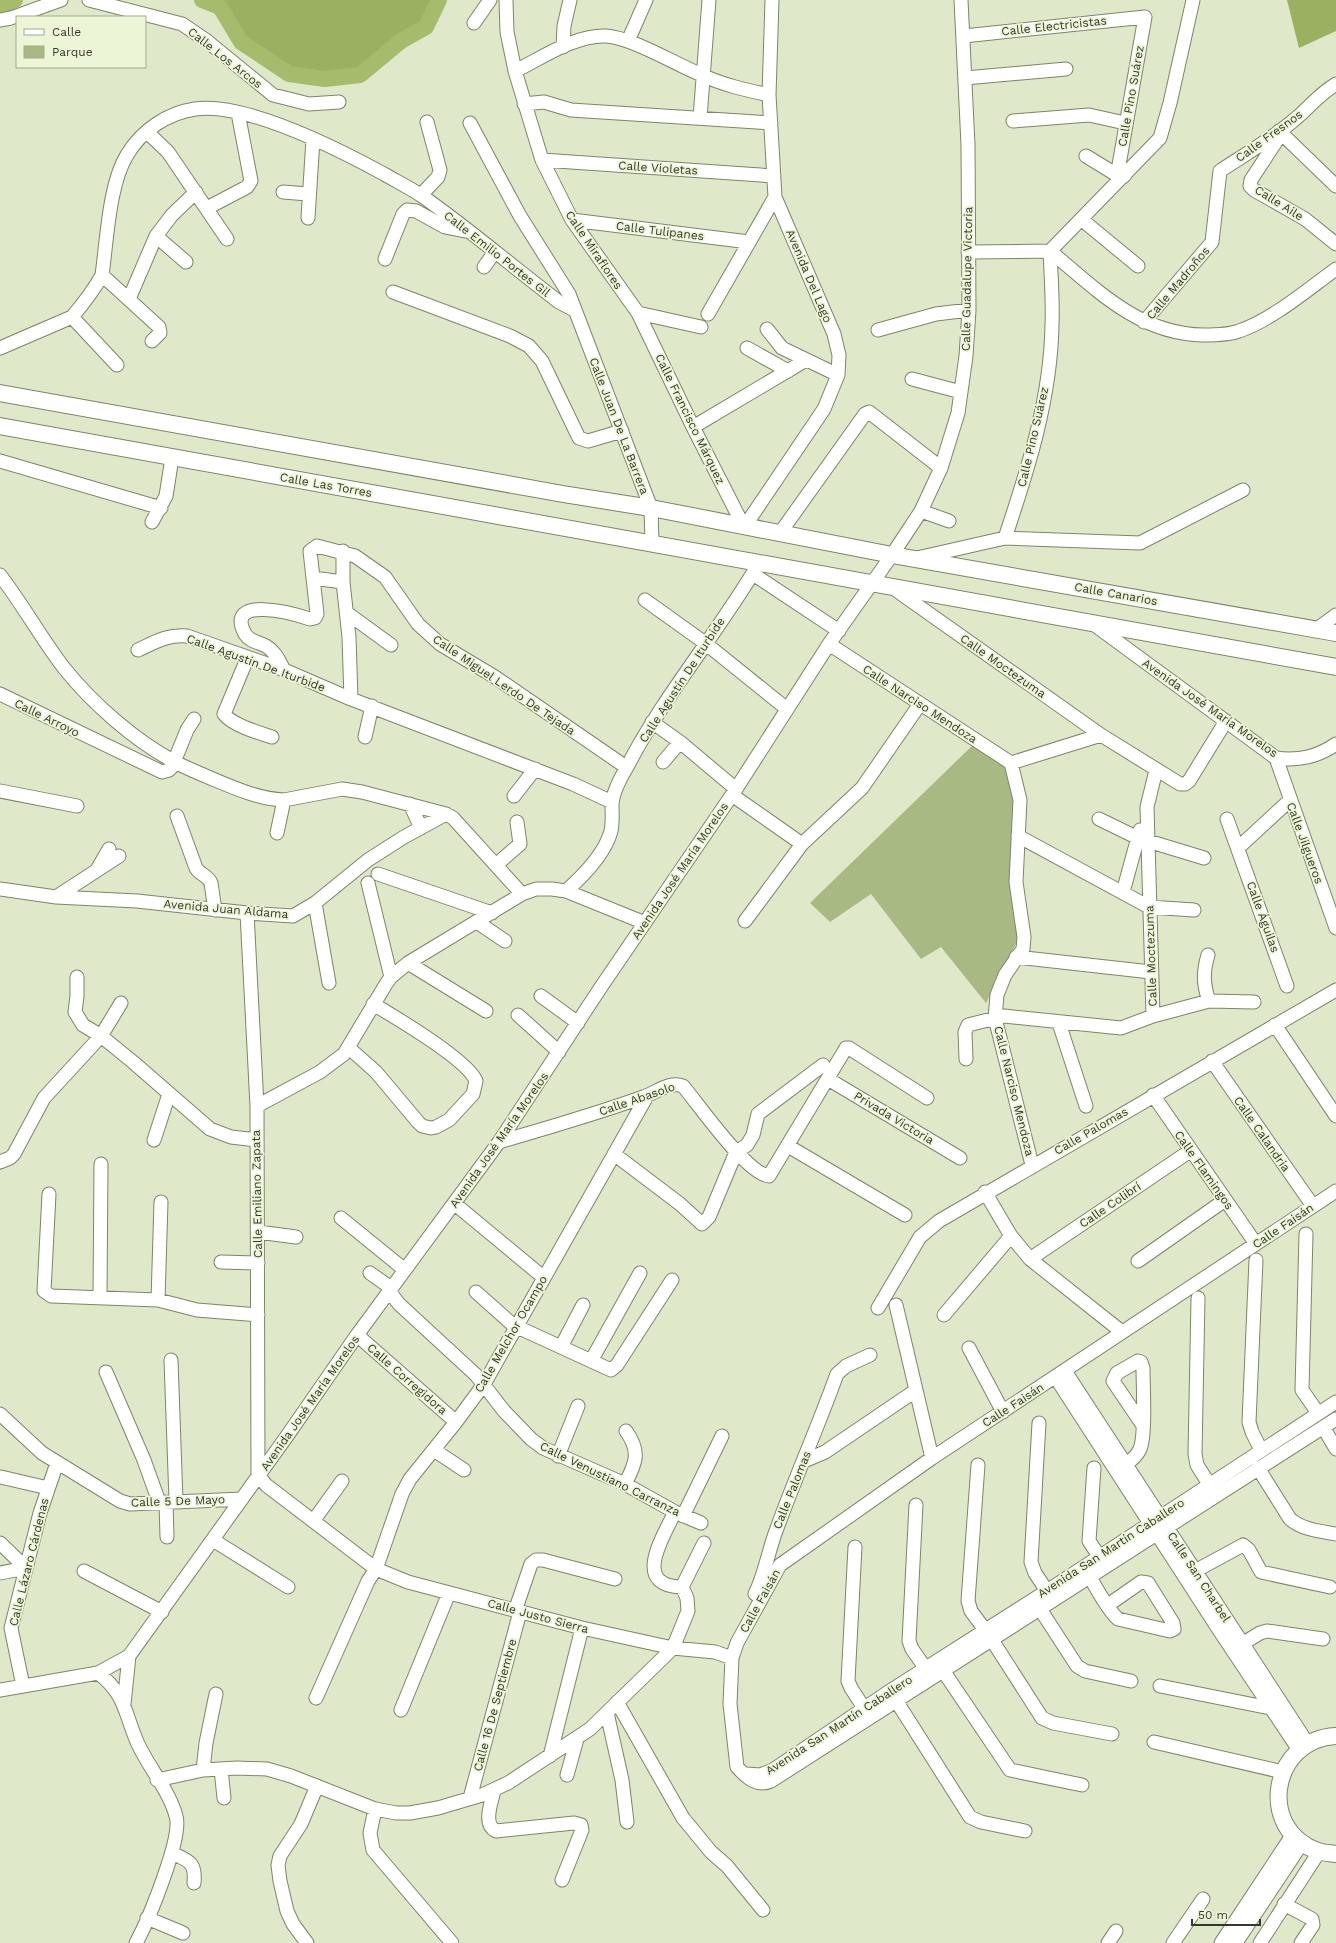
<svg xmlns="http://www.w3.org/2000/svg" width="1336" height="1943" font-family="'Work Sans',sans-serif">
	<rect width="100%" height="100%" fill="#dfe9c9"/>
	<path fill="#a9b984" d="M 974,744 L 1007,767 L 1015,794 L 1011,878 L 1018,940 L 986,1003 L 941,947 L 921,959 L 871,894 L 830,922 L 810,903 Z"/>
	<path fill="#9bb061" d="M 202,0 L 439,0 L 426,27 L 401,41 L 360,75 L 325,79 L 289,74 L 241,42 L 220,7 Z
		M 1287,0 L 1336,0 L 1336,31 L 1299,48 Z"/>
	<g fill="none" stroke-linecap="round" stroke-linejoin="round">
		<path stroke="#a6bc6c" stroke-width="16" d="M 202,0 L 220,7 L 241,42 L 289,74 L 325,79 L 360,75 L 401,41 L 426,27 L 439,0
			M 0,7 L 15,0"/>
		<defs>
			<path id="minor" d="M 89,0 L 182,24 L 207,41 L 273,95 L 309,104 L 339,102
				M 506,0 L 507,32 L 515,71 L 542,160 L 572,220 L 638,313 L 693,427 L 743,525
				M 0,20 L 11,18 L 61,0
				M 474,23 L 490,0
				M 964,36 L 1145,17 L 1119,165 L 1125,175
				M 628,41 L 646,0
				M 563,47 L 564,26 L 570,0
				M 515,71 C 542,58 574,35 606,36 C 633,38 675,64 702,75 C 723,85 746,90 769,95
				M 965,78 L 1066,69
				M 524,104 L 544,102 L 571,110 L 771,123
				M 700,118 L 709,0
				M 1013,121 L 1089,115 L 1125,123
				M 470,123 L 520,216 L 569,294 L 651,508 L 652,543
				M 1279,131 L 1336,186
				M 147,132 L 168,152 L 227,239
				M 1281,134 L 1251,180 L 1250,186 L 1254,190 L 1305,219 L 1336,244
				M 1086,156 L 1117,175 L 1123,177
				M 542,160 L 774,176
				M 283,192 L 308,194
				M 421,195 L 438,177 L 440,170 L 427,122
				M 207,208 L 247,187 L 251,181 L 238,113
				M 308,218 L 313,139
				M 1081,219 L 1138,266
				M 572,220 L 749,242
				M 156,236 L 186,262
				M 968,252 L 1050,251 C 1097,290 1139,334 1203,335 C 1215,335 1229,335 1239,331 C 1272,320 1308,289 1336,269
				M 385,259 L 403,214 L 407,210 L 416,211 L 445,227 L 465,231
				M 484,267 L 494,253
				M 102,275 L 159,327 L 160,333 L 152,341
				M 393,292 L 510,336 L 529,346 L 542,361 L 579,438 L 588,441 L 622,431
				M 129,299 L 156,236 L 172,215 L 196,192
				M 638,313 L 701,327
				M 708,314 L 775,197
				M 72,317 L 117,365
				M 1144,322 L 1212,242 L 1220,171 C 1247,153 1277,136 1301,114 C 1314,102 1321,93 1336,84
				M 767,329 L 782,348 L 838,375
				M 878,330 L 936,314 L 969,310
				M 0,348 L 72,317 C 83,304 94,290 102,275 C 107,240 109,184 127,155 C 141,131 167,113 195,109 C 247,102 338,149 384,174 C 396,181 410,188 422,196 C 469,229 513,267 559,302 L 574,310
				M 747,348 L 788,371
				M 912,379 L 961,392
				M 693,427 L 806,360
				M 0,461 L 161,508
				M 921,511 L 949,521
				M 152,522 L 166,496 L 172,458
				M 745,526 L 824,409 L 838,375 L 839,355 L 834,334 L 775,197 L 769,95 L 772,0
				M 780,533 L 865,414 L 869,412 L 941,468
				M 1005,538 L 1140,543 L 1243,490
				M 343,551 L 343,582 L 349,637 L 351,699
				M 917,558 L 1005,538 C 1028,469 1051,398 1052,324 C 1053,300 1051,276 1050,251 L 1160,138 L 1170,103 L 1193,0
				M 753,574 L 839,631
				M 0,575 C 23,605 41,638 64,668 C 92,703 135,741 175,762 C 186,768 197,772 208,777 C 232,787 258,799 284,800 L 342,789 L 362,792 L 446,814 L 453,818 L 522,894
				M 313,578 L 343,582
				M 893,588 L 1101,735 L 1180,784 L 1185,784 L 1189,781 L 1226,721
				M 645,600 L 705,643 L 787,709
				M 347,613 L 391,645
				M 1092,623 L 1276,758 C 1299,761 1317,757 1336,744
				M 1317,629 L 1336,615
				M 829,644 L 1011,763 L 1020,800 L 1016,882 L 1024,937 L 1023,949 L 1005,975 L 997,995 L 995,1018 L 1032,1165
				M 138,650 C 155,642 168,634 187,636 L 284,670 L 351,699 L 573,784 L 612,802
				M 247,659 L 224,714 C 232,725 259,733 272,737
				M 284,670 C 279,661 276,652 266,646 C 259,642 250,642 245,634 C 224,594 295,614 310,619 L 315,618 L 317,614 L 310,551 L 317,546 L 355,556 L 385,577 L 418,624 L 440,644 L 495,677 L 626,767
				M 0,694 L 162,772 L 169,770 L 172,767 L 187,730 L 194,719
				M 652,722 L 680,742 L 736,789
				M 365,737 L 372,706
				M 1276,758 L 1336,928
				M 663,762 L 680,742
				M 1011,763 L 1101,735
				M 0,791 L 77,806
				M 732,795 L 802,844
				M 514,796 L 535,769
				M 410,804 L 421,828
				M 177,816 L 196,868 C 200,875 208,875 211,883 L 215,910
				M 1099,819 L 1138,838 L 1204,858
				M 1227,819 L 1287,986
				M 277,833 L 284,800
				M 1018,836 L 1149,907 L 1194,910
				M 1238,848 L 1290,800
				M 496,865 L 520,844 L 517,822
				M 98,868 L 109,849
				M 378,874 L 492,913
				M 368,883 L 391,977
				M 0,889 L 56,897 L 137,901 L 247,913 L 293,916 L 315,903 L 368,860 L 404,837 L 446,814
				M 566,891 C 583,876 605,854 611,831 C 613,822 612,813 612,804 C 613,792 621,777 627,767 C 664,695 718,633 759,563
				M 1123,892 L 1140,830
				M 56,897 L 119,856
				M 315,903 L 329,983
				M 247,913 L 257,1106 L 258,1475 L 266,1485 L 376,1569 L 408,1582 L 582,1628 L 673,1648 L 715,1652 L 732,1658
				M 745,921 L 802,844 L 862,788 L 920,704
				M 477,922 L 505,941
				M 1208,955 C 1203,972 1203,984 1209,1001
				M 1016,957 L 1151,972
				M 408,963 L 486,1011
				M 77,977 L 77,996 L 75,1012 L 83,1025 L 101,1036 L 133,1062 L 210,1129 L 231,1137 L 257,1140
				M 541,996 L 578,1023
				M 518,1015 L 559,1052
				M 1153,1016 L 1147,807 L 1156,770
				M 1059,1023 L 1086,1106
				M 1275,1025 L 1336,1116
				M 349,1048 L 376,1072 L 418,1122 L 422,1126 L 431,1128 L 436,1127 L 449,1120 L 473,1094 L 476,1081 C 468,1060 395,1017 373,1004
				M 966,1059 L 965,1032 L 968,1025 L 1004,1016 L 1121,1028 L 1153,1016 L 1209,1001 L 1254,1002
				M 1212,1061 L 1313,1206
				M 828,1079 L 960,1158
				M 1153,1095 L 1256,1244
				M 257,1106 L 320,1072 L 344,1054 L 386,984 L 391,977 L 408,963 L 522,894 L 536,889 L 552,889 L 566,891 L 645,923
				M 154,1140 L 169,1094
				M 499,1142 C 547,1128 596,1114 643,1097 C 656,1093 669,1081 683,1086 C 699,1105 747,1174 769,1176 L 846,1048 L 849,1048 L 927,1098
				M 788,1146 L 905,1215
				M 614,1154 L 680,1204 L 702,1224 L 709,1217 L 736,1152 L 747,1145 L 753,1135 L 758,1114 L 823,1065
				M 0,1162 L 10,1158 L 14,1154 L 44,1098 L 101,1036 L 121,1003
				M 1336,1191 L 932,1458 L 780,1565 L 737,1643 L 732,1658 L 730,1704 L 737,1767 C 747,1778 757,1787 771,1781 L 1336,1419
				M 985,1192 L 1011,1236 L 1030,1259 L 1122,1332
				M 49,1194 L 44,1291 L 51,1296 L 158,1300 L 197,1310 L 258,1315
				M 455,1204 L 543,1277
				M 341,1218 L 405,1270
				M 258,1232 L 296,1237
				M 1306,1234 L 1302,1390 L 1318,1413
				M 1030,1259 L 1190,1151
				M 1256,1260 L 1249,1422 L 1252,1432 L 1261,1450
				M 1138,1261 L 1225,1200
				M 221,1262 L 258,1263
				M 370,1273 L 391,1288
				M 389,1291 L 399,1304 L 476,1375 L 504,1411 L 531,1439 L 543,1448 L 625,1484 L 675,1512 L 701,1523
				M 476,1292 L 513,1325 L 611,1370 L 617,1365 L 672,1280
				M 100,1298 L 101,1164
				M 1198,1298 L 1195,1454 L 1197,1465 L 1209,1484
				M 158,1300 L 161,1202
				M 896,1305 L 932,1458
				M 878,1308 L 920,1237 L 939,1221 L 1336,990
				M 944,1315 L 1011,1236
				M 357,1335 L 456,1422
				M 561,1347 L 583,1305
				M 969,1348 L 1003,1412
				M 171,1360 L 176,1501
				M 591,1361 L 640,1273
				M 1065,1371 L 1308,1744
				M 106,1372 L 144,1460 L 159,1502
				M 1056,1378 L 1219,1630 L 1299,1750
				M 0,1414 L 42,1453 L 120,1501 L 130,1504 L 242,1499
				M 1039,1423 L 1031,1562 L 1035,1573 L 1047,1591
				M 1323,1427 L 1336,1449
				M 434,1450 L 464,1470
				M 558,1456 L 578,1406
				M 804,1461 L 825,1452 L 915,1391
				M 1126,1464 C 1132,1460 1137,1456 1140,1449 C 1146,1435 1143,1386 1143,1368 L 1141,1362 L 1138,1361 L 1117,1373 L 1113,1381 L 1142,1424
				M 978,1465 L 968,1601 L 971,1611 L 985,1630
				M 1094,1468 L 1089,1541 L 1099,1556
				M 1258,1468 L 1290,1519 C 1303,1530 1320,1531 1336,1534
				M 1,1477 L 48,1488
				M 625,1484 C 636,1463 641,1452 626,1431
				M 166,1502 L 167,1537
				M 916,1505 L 909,1641 L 912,1649 L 926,1669
				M 675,1512 C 663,1537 631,1586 682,1587
				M 683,1516 L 722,1436
				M 314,1520 L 342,1481
				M 213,1540 L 288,1587
				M 0,1543 L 26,1568
				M 855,1547 L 848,1681 L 851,1688 L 864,1708
				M 84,1571 L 162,1612
				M 1195,1571 L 1243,1545 L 1249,1550 L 1261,1572 L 1330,1587
				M 0,1573 L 26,1568
				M 1089,1576 C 1098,1590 1106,1608 1118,1619 L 1170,1631 L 1174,1629 L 1173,1623 L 1148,1583 L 1141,1582 L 1108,1605
				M 755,1594 C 765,1574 768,1552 776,1531 C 795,1478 818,1427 837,1374 L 846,1366 L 870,1355
				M 1040,1609 L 1077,1666 L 1085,1671 L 1131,1681
				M 515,1611 L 531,1564 L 536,1560 L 543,1560 L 615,1579
				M 992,1640 L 1042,1718 L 1053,1723 L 1112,1734
				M 1242,1644 L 1260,1633 L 1267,1631 L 1323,1639
				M 944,1672 L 1010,1770 L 1082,1785
				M 98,1673 C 126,1694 125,1715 138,1744 C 149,1768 169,1790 176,1816 C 183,1837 148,1921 136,1943
				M 23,1686 L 11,1628 L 40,1513 L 57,1463
				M 1160,1686 L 1270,1708
				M 0,1690 L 98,1673 L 129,1656 L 287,1436 L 357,1335 L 499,1142 L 601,987 L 736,789 L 829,644 L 892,555 L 921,511 L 941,468 L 958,413 L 966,356 L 969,310 L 968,145 L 961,0
				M 316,1698 L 368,1581 L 376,1569 L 402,1494 L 410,1479 L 456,1422 L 484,1384 L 647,1096
				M 617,1702 L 683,1818 L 711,1852 L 727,1866 L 763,1910
				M 897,1702 L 970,1817 L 981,1822 L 1025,1831
				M 124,1704 L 129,1656
				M 401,1710 L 449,1593
				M 607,1713 L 622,1780 L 627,1822
				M 1154,1742 L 1283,1772
				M 550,1756 L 582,1628
				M 221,1769 L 224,1798
				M 203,1770 L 206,1743 L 216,1694
				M 746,1774 L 760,1775 L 773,1770 L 893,1689 L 1047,1591 L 1336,1402
				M 567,1775 L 577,1739
				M 157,1780 L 203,1770 L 237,1768 L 267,1769 L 291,1776 L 375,1809 L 396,1813 L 410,1813 L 438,1808 L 482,1795 L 508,1783 L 590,1729 L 673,1648 L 688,1611 L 687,1598 L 682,1587 L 704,1543
				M 494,1790 C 492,1802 482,1824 496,1831 L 574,1823 L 581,1825 L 582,1830 L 562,1880
				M 470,1798 L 520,1612
				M 375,1809 L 370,1833 L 373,1850 L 452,1943
				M 172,1853 C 189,1861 196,1862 194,1883
				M 1284,1904 L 1312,1919 L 1313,1925 L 1301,1943
				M 147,1918 L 183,1933
				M 307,1943 L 293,1924 L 287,1911 L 280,1881 L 278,1865 L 280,1856 L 301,1824 L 317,1786
				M 1108,1943 L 1116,1931
				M 1173,1943 L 1203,1899
				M 1221,1943 L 1293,1834
				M 1260,1943 L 1319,1852"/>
			<path id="major" d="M 0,393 L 563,494 L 651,508 L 892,555 L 1336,633
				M 0,426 L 1336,667
				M 1336,1736 C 1271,1739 1256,1830 1318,1851 C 1323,1853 1330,1853 1336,1854
				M 1234,1943 L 1301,1842"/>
		</defs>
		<use href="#minor" stroke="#7d8569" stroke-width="15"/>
		<use href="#major" stroke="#7d8569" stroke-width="18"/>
		<use href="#minor" stroke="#fff" stroke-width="13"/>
		<use href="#major" stroke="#fff" stroke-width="16"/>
	</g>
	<g text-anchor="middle" stroke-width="3.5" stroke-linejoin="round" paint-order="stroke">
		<g font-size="12" fill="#35392d" stroke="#ecf6d6">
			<text transform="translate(1054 26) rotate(-6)" y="4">Calle Electricistas</text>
			<text transform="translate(225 58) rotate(38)" y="4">Calle Los Arcos</text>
			<text transform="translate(1131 96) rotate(-80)" y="4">Calle Pino Suárez</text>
			<text transform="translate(1269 136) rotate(-36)" y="4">Calle Fresnos</text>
			<text transform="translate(658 168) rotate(4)" y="4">Calle Violetas</text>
			<text transform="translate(1279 203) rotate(32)" y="4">Calle Aile</text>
			<text transform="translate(660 231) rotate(7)" y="4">Calle Tulipanes</text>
			<text transform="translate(594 250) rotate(56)" y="4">Calle Miraflores</text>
			<text transform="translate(497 254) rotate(38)" y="4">Calle Emilio Portes Gil</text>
			<text transform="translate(809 276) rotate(67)" y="4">Avenida Del Lago</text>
			<text transform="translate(967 279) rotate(-89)" y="4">Calle Guadalupe Victoria</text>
			<text transform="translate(1178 283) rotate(-50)" y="4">Calle Madroños</text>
			<text transform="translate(690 419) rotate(64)" y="4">Calle Francisco Márquez</text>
			<text transform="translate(619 426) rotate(69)" y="4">Calle Juan De La Barrera</text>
			<text transform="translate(1033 437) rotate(-77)" y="4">Calle Pino Suárez</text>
			<text transform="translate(326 485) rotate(10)" y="4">Calle Las Torres</text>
			<text transform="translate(1116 594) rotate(10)" y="4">Calle Canarios</text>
			<text transform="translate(256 663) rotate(20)" y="4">Calle Agustín De Iturbide</text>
			<text transform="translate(1003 666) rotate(35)" y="4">Calle Moctezuma</text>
			<text transform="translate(682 680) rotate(-57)" y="4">Calle Agustín De Iturbide</text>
			<text transform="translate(504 685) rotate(34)" y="4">Calle Miguel Lerdo De Tejada</text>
			<text transform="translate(920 704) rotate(33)" y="4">Calle Narciso Mendoza</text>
			<text transform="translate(1210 708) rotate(35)" y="4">Avenida José María Morelos</text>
			<text transform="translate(47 718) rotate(26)" y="4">Calle Arroyo</text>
			<text transform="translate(1305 843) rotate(70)" y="4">Calle Jilgueros</text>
			<text transform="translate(680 871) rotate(-56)" y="4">Avenida José María Morelos</text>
			<text transform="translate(226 909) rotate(5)" y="4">Avenida Juan Aldama</text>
			<text transform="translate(1263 917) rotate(70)" y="4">Calle Águilas</text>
			<text transform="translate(1151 956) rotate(-92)" y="4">Calle Moctezuma</text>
			<text transform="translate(1014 1091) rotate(76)" y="4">Calle Narciso Mendoza</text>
			<text transform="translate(637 1099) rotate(-19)" y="4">Calle Abasolo</text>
			<text transform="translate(894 1118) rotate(31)" y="4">Privada Victoria</text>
			<text transform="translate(1091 1131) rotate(-30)" y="4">Calle Palomas</text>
			<text transform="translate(1262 1134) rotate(55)" y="4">Calle Calandria</text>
			<text transform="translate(499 1140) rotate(-55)" y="4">Avenida José María Morelos</text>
			<text transform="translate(1204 1170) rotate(55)" y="4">Calle Flamingos</text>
			<text transform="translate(257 1194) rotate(-91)" y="4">Calle Emiliano Zapata</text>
			<text transform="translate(1110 1205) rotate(-34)" y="4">Calle Colibrí</text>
			<text transform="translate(1283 1226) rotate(-34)" y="4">Calle Faisán</text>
			<text transform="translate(511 1334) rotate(-60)" y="4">Calle Melchor Ocampo</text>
			<text transform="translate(407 1379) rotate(41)" y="4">Calle Corregidora</text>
			<text transform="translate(310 1403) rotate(-55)" y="4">Avenida José María Morelos</text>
			<text transform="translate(1013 1405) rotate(-33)" y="4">Calle Faisán</text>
			<text transform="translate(610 1479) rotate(26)" y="4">Calle Venustiano Carranza</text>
			<text transform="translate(792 1490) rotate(-68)" y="4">Calle Palomas</text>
			<text transform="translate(178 1501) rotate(-2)" y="4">Calle 5 De Mayo</text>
			<text transform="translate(1111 1548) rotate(-33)" y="4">Avenida San Martín Caballero</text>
			<text transform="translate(29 1562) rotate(-76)" y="4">Calle Lázaro Cárdenas</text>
			<text transform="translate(1199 1577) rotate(57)" y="4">Calle San Charbel</text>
			<text transform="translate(760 1601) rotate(-61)" y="4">Calle Faisán</text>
			<text transform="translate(538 1616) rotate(15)" y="4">Calle Justo Sierra</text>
			<text transform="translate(495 1705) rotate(-75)" y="4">Calle 16 De Septiembre</text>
			<text transform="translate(839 1725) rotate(-33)" y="4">Avenida San Martín Caballero</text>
		</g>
	</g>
	<rect x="16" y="16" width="130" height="52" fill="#ecf6d6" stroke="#a3aa92"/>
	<rect x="24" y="29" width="20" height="6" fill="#ffffff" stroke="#a3aa92"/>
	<text x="52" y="36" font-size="12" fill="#35392d">Calle</text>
	<rect x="24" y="46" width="20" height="12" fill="#a9b984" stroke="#a3aa92"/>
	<text x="52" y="56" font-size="12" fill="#35392d">Parque</text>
	<path d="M1192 1919v6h68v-6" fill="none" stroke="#35392d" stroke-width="2"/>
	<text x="1198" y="1919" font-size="12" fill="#35392d" stroke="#ecf6d6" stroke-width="3" paint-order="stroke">50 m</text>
</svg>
